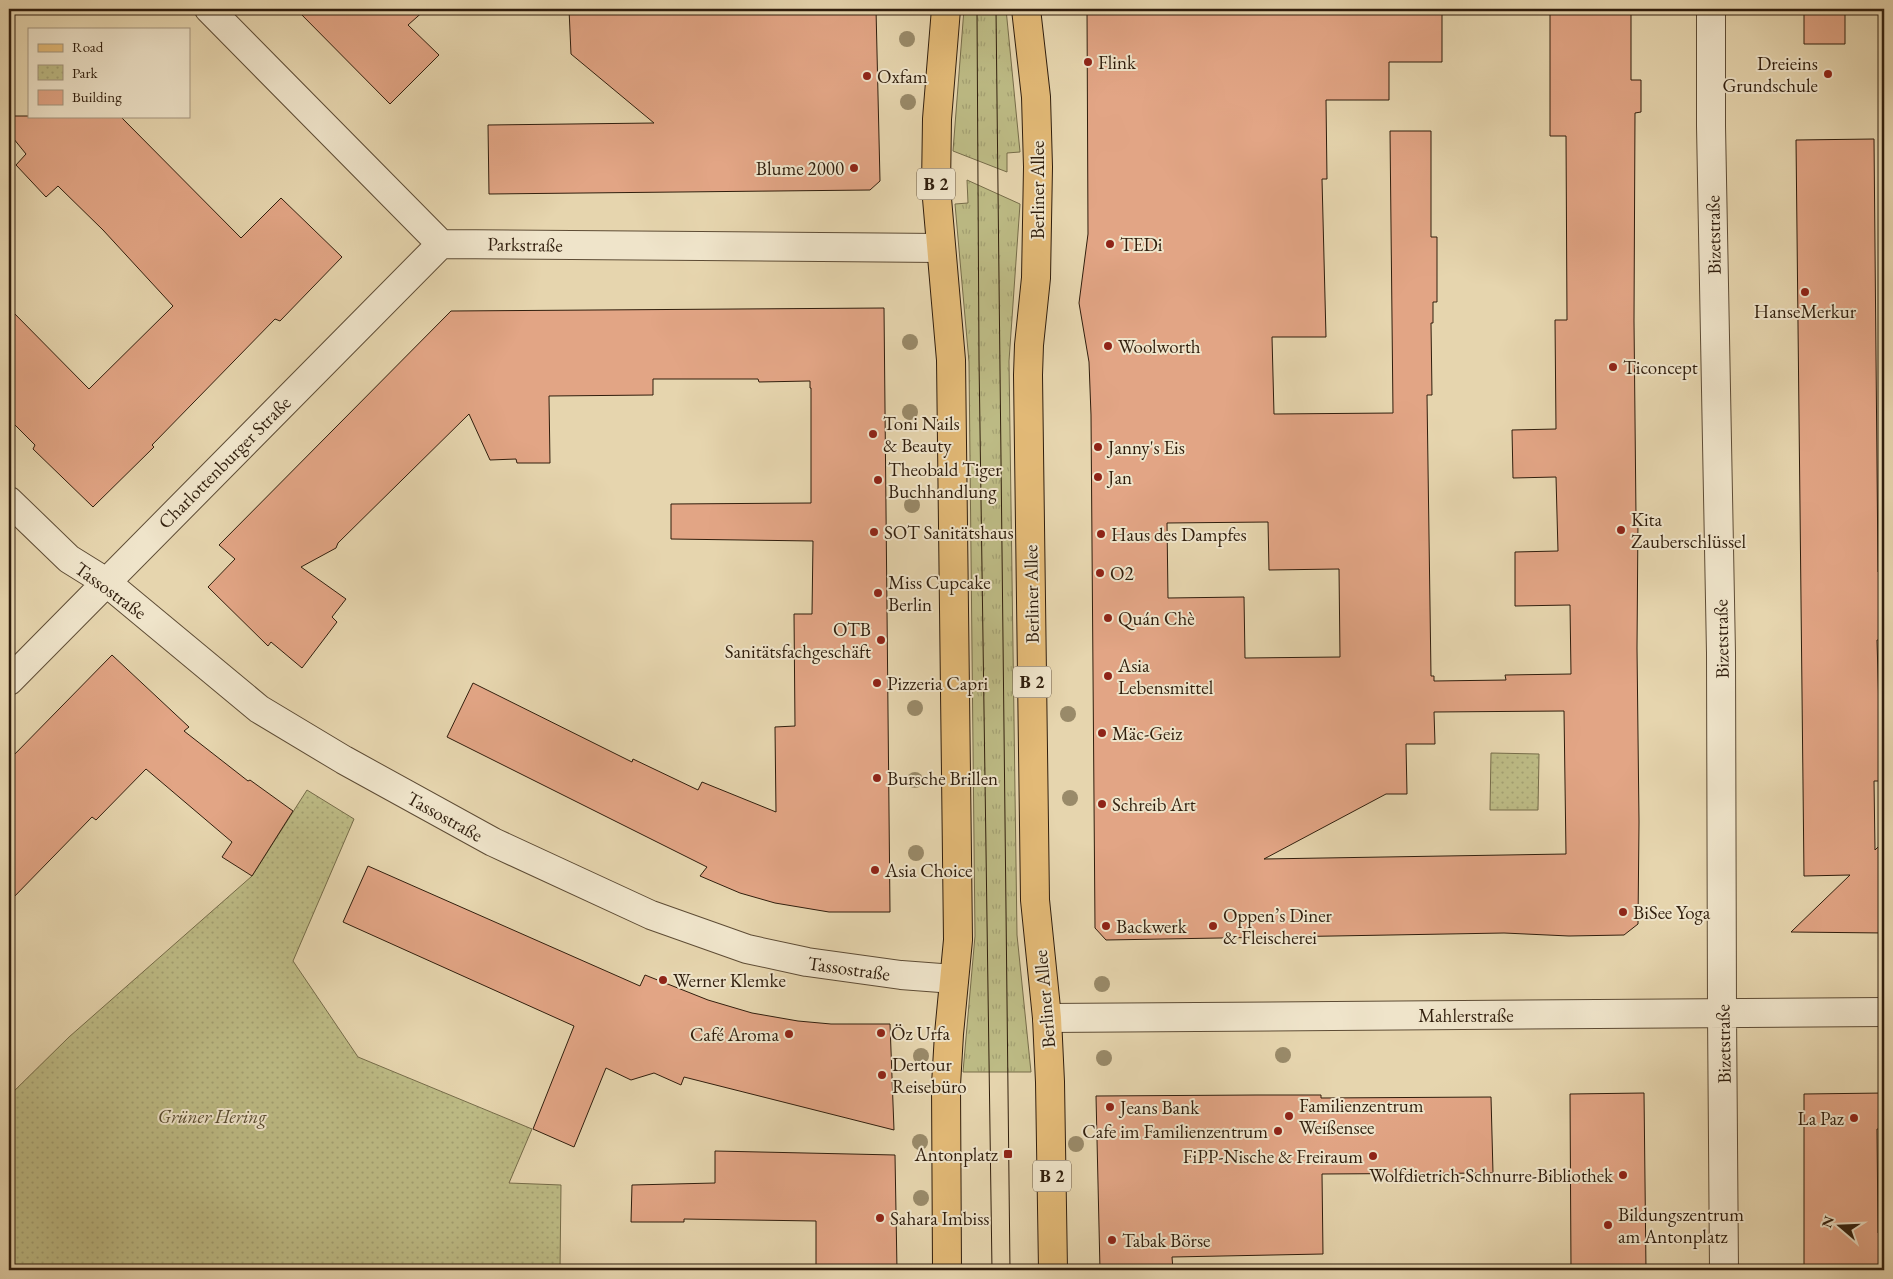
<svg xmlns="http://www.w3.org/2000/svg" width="1893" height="1279" font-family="'EB Garamond',serif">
	<defs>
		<pattern id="grass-tufts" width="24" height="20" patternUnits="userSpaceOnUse" patternTransform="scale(1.25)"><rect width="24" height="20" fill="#bdbb85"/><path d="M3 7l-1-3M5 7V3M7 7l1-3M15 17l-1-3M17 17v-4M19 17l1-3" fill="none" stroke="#a3a072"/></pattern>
		<pattern id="park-dots" width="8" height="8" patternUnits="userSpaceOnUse" patternTransform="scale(1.25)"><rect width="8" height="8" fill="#bdbb85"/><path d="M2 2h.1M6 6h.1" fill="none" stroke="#a3a072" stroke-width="1.8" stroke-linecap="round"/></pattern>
	</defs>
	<rect width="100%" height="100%" fill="#e6d5ae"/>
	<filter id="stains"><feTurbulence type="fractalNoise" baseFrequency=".004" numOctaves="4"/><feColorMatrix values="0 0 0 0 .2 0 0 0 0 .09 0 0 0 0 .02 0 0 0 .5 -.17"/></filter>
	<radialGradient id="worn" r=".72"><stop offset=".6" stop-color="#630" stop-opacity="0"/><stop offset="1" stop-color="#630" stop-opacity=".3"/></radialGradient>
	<path fill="url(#grass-tufts)" stroke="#766c49" d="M 964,9 L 1006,9 L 1020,152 L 1007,153 L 1007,172 L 953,151 Z
		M 967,180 L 1020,204 L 1009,361 L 1017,935 L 1031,1072 L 963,1072 L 975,936 L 969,362 L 955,204 L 968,203 Z"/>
	<path fill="url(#park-dots)" stroke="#766c49" d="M 1491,753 L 1539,754 L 1538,810 L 1490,810 Z
		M 307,790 L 354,819 L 293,961 L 358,1057 L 532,1129 L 509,1183 L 561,1185 L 560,1270 L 9,1270 L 9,1096 L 69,1037 L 252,876 Z"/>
	<path fill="#e2a585" stroke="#301e0d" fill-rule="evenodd" d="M 296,9 L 426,9 L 408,25 L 439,55 L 390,104 Z
		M 569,9 L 876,9 L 880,181 L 870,190 L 489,194 L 488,125 L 654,123 L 571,54 Z
		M 1087,9 L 1442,9 L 1442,62 L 1389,62 L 1389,100 L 1326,100 L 1327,179 L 1322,179 L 1326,337 L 1272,337 L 1274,414 L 1393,413 L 1390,131 L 1431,131 L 1431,237 L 1437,237 L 1437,302 L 1433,302 L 1433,323 L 1431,323 L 1432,395 L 1427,395 L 1431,676 L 1434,676 L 1434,681 L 1506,680 L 1505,675 L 1571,674 L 1570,605 L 1515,606 L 1515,552 L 1558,551 L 1556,477 L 1513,478 L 1512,430 L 1556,429 L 1555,320 L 1567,320 L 1566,136 L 1550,136 L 1550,9 L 1631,9 L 1631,80 L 1641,80 L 1641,112 L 1635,113 L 1634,321 L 1636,516 L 1638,516 L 1637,648 L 1639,822 L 1638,924 L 1624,935 L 1569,936 L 1504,933 L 1106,940 L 1095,928 L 1091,415 L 1089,362 L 1079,303 L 1088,234 ZM 1268,522 L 1269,570 L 1339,569 L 1340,657 L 1245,658 L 1244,597 L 1168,598 L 1167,523 ZM 1564,711 L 1566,854 L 1264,859 L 1386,794 L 1407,794 L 1406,744 L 1435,744 L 1434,712 Z
		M 1804,9 L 1845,9 L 1845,44 L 1804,44 Z
		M 9,116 L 120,116 L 241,238 L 281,198 L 342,257 L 280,321 L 275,319 L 152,445 L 154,447 L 93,507 L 33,449 L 35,445 L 9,419 L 9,308 L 89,389 L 173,306 L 103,230 L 58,186 L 46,197 L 16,165 L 26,154 L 9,133 Z
		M 1874,139 L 1878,572 L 1884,572 L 1884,640 L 1877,640 L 1881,781 L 1874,781 L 1875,850 L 1884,841 L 1884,933 L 1791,932 L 1850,875 L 1804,876 L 1796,140 Z
		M 884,308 L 890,912 L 829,912 L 775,903 L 740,893 L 700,876 L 707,867 L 447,737 L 473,683 L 632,762 L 633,759 L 698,790 L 702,782 L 776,812 L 775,727 L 795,726 L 794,614 L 812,614 L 813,541 L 671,539 L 671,504 L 811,503 L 811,388 L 810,388 L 810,381 L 759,382 L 758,379 L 653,379 L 653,395 L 549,396 L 550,463 L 517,463 L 516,459 L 490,460 L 469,414 L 338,543 L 336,548 L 301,567 L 346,599 L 332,617 L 337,622 L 302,668 L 271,642 L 268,646 L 208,587 L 235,559 L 219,545 L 451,311 Z
		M 112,655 L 189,727 L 184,731 L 248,781 L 250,780 L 293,811 L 252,876 L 222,857 L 232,842 L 146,769 L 96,820 L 92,817 L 9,902 L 9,760 Z
		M 368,866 L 640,986 L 645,975 L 708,1000 L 752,1013 L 798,1021 L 831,1024 L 890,1024 L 894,1130 L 684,1077 L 681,1085 L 654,1073 L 631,1080 L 606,1068 L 574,1147 L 533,1129 L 574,1026 L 343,922 Z
		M 1644,1093 L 1646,1270 L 1571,1270 L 1570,1094 Z
		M 1884,1093 L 1884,1129 L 1877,1129 L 1878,1233 L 1884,1234 L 1884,1270 L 1804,1270 L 1804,1094 Z
		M 1256,1095 L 1321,1095 L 1321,1098 L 1491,1097 L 1493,1173 L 1322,1174 L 1323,1254 L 1172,1257 L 1173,1270 L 1100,1270 L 1096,1096 Z
		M 715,1151 L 895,1155 L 897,1270 L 816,1270 L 816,1221 L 684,1219 L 684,1222 L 631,1222 L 632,1185 L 715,1183 Z"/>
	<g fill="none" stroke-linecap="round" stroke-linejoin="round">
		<defs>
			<path id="minor" d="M 209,9 L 441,244 L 940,248
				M 1711,9 L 1711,126 L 1721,653 L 1722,1012 L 1724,1270
				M 9,501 L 69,559 L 106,582 L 259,709 L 344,760 L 493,842 L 651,915 L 747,949 L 807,962 L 901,975 L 954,979
				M 9,681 L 441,244
				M 1047,1018 L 1884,1012"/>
			<path id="major" d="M 946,9 L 937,119 L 936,187 L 951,360 L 958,940 L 949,1034 L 946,1085 L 947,1270
				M 1026,9 L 1036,97 L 1038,167 L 1036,278 L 1029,345 L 1028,375 L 1035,900 L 1047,1018 L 1050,1082 L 1053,1270"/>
		</defs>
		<use href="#minor" stroke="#5e4c35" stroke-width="30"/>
		<use href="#major" stroke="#301e0d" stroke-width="30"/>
		<use href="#minor" stroke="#efe4ca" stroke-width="28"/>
		<use href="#major" stroke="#e3ba77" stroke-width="28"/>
		<path stroke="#301e0d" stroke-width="1" d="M 977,9 L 979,359 L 992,1270
			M 996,9 L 1010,1270"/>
	</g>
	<g fill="#998a69">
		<circle cx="907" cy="39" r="8"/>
		<circle cx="908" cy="102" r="8"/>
		<circle cx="910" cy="342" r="8"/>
		<circle cx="910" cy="412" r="8"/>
		<circle cx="912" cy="505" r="8"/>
		<circle cx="915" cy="708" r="8"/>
		<circle cx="1068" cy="714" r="8"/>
		<circle cx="915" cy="780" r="8"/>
		<circle cx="1070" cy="798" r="8"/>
		<circle cx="916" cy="853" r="8"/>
		<circle cx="1102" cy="984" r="8"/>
		<circle cx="1283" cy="1055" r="8"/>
		<circle cx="921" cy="1056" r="8"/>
		<circle cx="1104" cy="1058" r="8"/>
		<circle cx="920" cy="1142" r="8"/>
		<circle cx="1076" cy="1144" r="8"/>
		<circle cx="921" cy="1198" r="8"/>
	</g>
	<g fill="#8f2418" stroke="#efe4ca" stroke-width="2">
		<circle cx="1088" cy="62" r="5"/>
		<circle cx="1828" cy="74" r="5"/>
		<circle cx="867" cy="76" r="5"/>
		<circle cx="854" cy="168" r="5"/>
		<circle cx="1110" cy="244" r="5"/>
		<circle cx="1805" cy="292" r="5"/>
		<circle cx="1108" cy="346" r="5"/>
		<circle cx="1613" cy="367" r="5"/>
		<circle cx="873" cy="434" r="5"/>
		<circle cx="1098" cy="447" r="5"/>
		<circle cx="1098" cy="477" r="5"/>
		<circle cx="878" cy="480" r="5"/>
		<circle cx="1621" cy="530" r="5"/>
		<circle cx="874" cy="532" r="5"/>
		<circle cx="1101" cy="534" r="5"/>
		<circle cx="1100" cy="573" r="5"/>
		<circle cx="878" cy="593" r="5"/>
		<circle cx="1108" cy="618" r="5"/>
		<circle cx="881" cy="640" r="5"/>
		<circle cx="1108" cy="676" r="5"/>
		<circle cx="877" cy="683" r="5"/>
		<circle cx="1102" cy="733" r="5"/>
		<circle cx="877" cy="778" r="5"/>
		<circle cx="1102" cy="804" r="5"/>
		<circle cx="875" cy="870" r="5"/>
		<circle cx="1623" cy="912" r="5"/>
		<circle cx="1106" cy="926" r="5"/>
		<circle cx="1213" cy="926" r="5"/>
		<circle cx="663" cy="980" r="5"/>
		<circle cx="881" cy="1033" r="5"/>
		<circle cx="789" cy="1034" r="5"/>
		<circle cx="882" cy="1075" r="5"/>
		<circle cx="1110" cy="1107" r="5"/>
		<circle cx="1289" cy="1116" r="5"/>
		<circle cx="1854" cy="1118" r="5"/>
		<circle cx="1278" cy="1131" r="5"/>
		<rect x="1003" y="1149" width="10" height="10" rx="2.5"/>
		<circle cx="1373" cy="1156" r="5"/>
		<circle cx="1623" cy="1175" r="5"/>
		<circle cx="880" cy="1218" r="5"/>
		<circle cx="1608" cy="1225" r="5"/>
		<circle cx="1112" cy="1240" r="5"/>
	</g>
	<g text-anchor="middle" stroke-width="4" stroke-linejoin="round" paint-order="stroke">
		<g fill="#efe4ca" stroke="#695946" stroke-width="1">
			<rect x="917" y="168.5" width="38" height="31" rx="4"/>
			<rect x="1013" y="666.5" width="38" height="31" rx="4"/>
			<rect x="1033" y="1160.5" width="38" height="31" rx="4"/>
		</g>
		<g font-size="18" font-weight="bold" fill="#301e0d">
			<text x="936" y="190">B 2</text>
			<text x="1032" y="688">B 2</text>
			<text x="1052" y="1182">B 2</text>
		</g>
		<g font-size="19" fill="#301e0d" stroke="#efe4ca" text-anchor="start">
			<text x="1098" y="69">Flink</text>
			<text x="1818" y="70" text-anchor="end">Dreieins<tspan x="1818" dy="22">Grundschule</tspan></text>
			<text x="877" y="83">Oxfam</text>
			<text x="844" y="175" text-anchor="end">Blume 2000</text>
			<text x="1120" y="251">TEDi</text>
			<text x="1805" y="318" text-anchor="middle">HanseMerkur</text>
			<text x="1118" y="353">Woolworth</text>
			<text x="1623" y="374">Ticoncept</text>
			<text x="883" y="430">Toni Nails<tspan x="883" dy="22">&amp; Beauty</tspan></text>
			<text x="1108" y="454">Janny's Eis</text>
			<text x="888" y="476">Theobald Tiger<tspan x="888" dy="22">Buchhandlung</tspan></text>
			<text x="1108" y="484">Jan</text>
			<text x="1631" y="526">Kita<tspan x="1631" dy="22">Zauberschlüssel</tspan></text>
			<text x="884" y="539">SOT Sanitätshaus</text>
			<text x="1111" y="541">Haus des Dampfes</text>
			<text x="1110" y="580">O2</text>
			<text x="888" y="589">Miss Cupcake<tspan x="888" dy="22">Berlin</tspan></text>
			<text x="1118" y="625">Quán Chè</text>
			<text x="871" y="636" text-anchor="end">OTB<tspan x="871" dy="22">Sanitätsfachgeschäft</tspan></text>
			<text x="1118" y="672">Asia<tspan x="1118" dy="22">Lebensmittel</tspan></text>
			<text x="887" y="690">Pizzeria Capri</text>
			<text x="1112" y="740">Mäc-Geiz</text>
			<text x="887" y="785">Bursche Brillen</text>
			<text x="1112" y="811">Schreib Art</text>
			<text x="885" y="877">Asia Choice</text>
			<text x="1633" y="919">BiSee Yoga</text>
			<text x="1223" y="922">Oppen’s Diner<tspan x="1223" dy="22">&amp; Fleischerei</tspan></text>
			<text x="1116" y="933">Backwerk</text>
			<text x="673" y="987">Werner Klemke</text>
			<text x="891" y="1040">Öz Urfa</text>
			<text x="779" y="1041" text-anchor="end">Café Aroma</text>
			<text x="892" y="1071">Dertour<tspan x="892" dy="22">Reisebüro</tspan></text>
			<text x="1299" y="1112">Familienzentrum<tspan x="1299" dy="22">Weißensee</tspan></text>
			<text x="1120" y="1114">Jeans Bank</text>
			<text x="1844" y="1125" text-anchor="end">La Paz</text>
			<text x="1268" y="1138" text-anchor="end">Cafe im Familienzentrum</text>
			<text x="998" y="1161" text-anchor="end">Antonplatz</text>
			<text x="1363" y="1163" text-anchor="end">FiPP-Nische &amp; Freiraum</text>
			<text x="1613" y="1182" text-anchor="end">Wolfdietrich-Schnurre-Bibliothek</text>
			<text x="1618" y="1221">Bildungszentrum<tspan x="1618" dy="22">am Antonplatz</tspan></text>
			<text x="890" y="1225">Sahara Imbiss</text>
			<text x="1122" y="1247">Tabak Börse</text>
		</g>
		<g font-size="19" fill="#301e0d" stroke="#efe4ca">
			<text transform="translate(1037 190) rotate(-90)" y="7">Berliner Allee</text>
			<text transform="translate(1713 235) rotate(-91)" y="7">Bizetstraße</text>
			<text transform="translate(525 244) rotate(1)" y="7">Parkstraße</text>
			<text transform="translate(224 462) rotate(-45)" y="7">Charlottenburger Straße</text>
			<text transform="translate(111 590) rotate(36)" y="7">Tassostraße</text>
			<text transform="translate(1031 594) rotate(-91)" y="7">Berliner Allee</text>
			<text transform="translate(1721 639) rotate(-91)" y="7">Bizetstraße</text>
			<text transform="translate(445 816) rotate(29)" y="7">Tassostraße</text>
			<text transform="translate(849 968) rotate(8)" y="7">Tassostraße</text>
			<text transform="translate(1044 999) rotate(-95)" y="7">Berliner Allee</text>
			<text x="1466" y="1022">Mahlerstraße</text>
			<text transform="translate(1723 1044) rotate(-91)" y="7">Bizetstraße</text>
		</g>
		<g font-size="19" font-style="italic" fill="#5a4d31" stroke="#efe4ca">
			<text x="212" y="1123">Grüner Hering</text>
		</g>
	</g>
	<rect width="1893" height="1279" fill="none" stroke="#e6d5ae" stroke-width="30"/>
	<rect x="10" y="10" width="1873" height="1259" fill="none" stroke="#301e0d" stroke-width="2.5"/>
	<rect x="15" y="15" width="1863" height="1249" fill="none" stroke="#301e0d"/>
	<rect x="28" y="28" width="162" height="90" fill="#efe4ca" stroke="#a3957e"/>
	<rect x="38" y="44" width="25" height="8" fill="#e3ba77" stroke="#a3957e"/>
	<text x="72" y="52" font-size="15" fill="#301e0d">Road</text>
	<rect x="38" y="65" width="25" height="15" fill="url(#park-dots)" stroke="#a3957e"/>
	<text x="72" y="78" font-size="15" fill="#301e0d">Park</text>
	<rect x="38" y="90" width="25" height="15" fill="#e2a585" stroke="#a3957e"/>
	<text x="72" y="102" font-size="15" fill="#301e0d">Building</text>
	<g transform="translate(1840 1226) rotate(289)" stroke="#efe4ca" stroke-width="4" paint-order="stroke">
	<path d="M0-4L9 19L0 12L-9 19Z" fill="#301e0d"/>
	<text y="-8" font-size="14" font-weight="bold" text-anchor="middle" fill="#301e0d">N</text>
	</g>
	<rect width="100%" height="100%" filter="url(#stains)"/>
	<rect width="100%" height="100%" fill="url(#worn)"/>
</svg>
